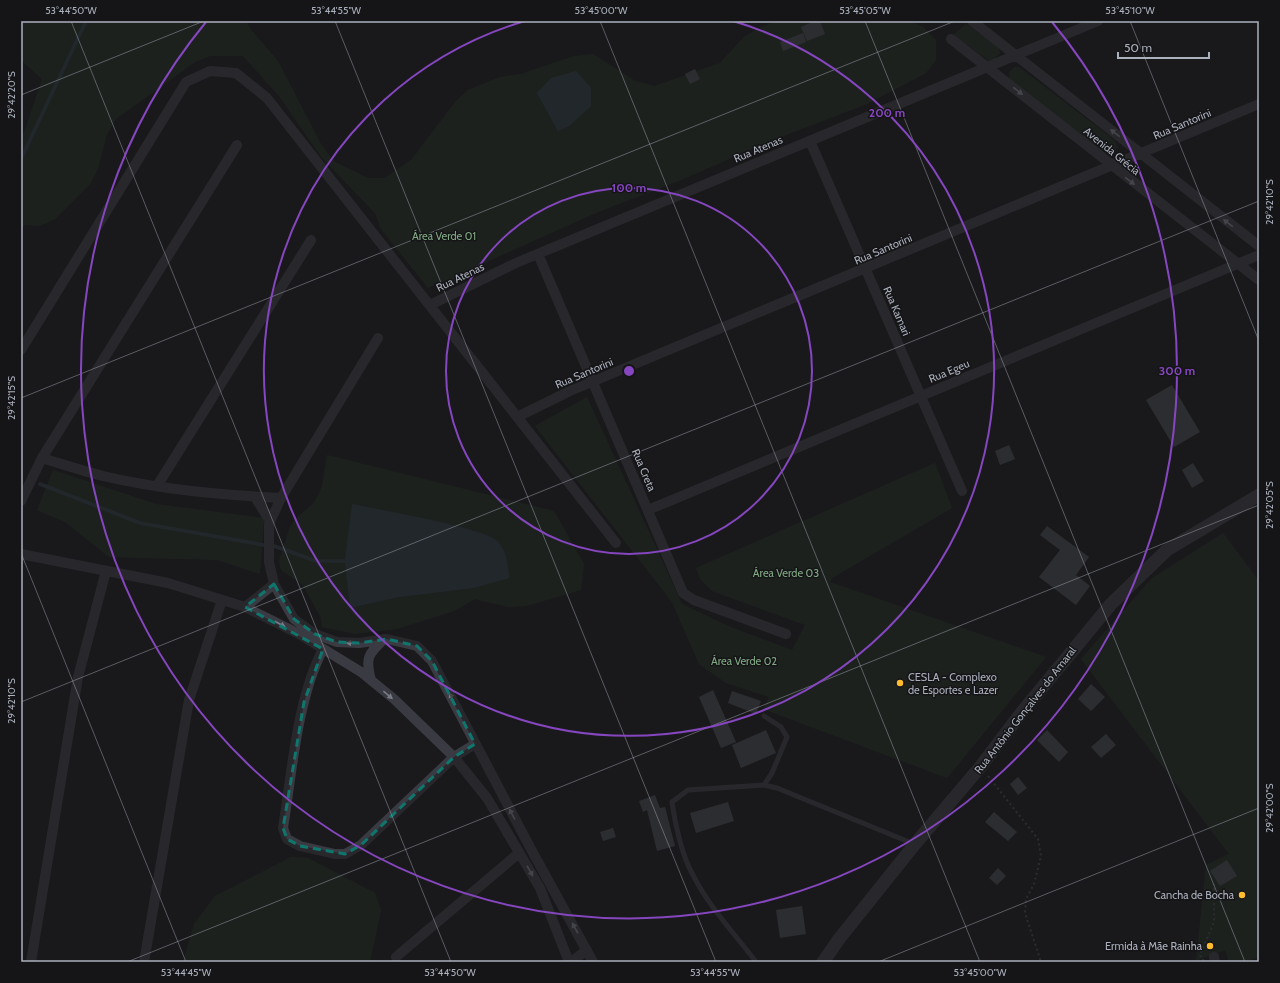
<svg xmlns="http://www.w3.org/2000/svg" width="1280" height="983" font-family="Cabin,sans-serif">
	<rect width="100%" height="100%" fill="#1a1a1c"/>
	<path fill="#212b23" fill-rule="evenodd" d="M 21,21 L 246,21 L 252,31 L 278,61 L 322,146 L 335,162 L 368,178 L 385,178 L 412,159 L 455,102 L 468,90 L 500,77 L 521,74 L 574,56 L 593,54 L 635,81 L 655,86 L 720,63 L 744,37 L 759,28 L 777,21 L 909,21 L 923,27 L 936,40 L 936,60 L 926,73 L 867,104 L 773,140 L 681,180 L 598,212 L 473,268 L 464,278 L 449,285 L 440,282 L 428,288 L 381,229 L 375,213 L 322,158 L 279,96 L 243,56 L 210,56 L 195,62 L 116,119 L 107,134 L 98,169 L 90,184 L 55,219 L 40,226 L 24,225 L 21,228 L 21,142 L 42,79 L 21,60 Z
		M 966,24 L 998,47 L 1000,53 L 993,60 L 988,60 L 953,35 Z
		M 1014,67 L 1019,67 L 1114,140 L 1118,148 C 1110,156 1108,155 1099,150 L 1010,79 L 1009,73 Z
		M 587,397 L 682,604 L 728,626 L 792,650 L 805,625 L 712,591 L 700,579 L 696,568 L 935,463 L 952,508 L 832,578 L 830,582 L 1046,657 L 947,778 L 763,709 L 769,697 L 726,683 L 699,664 L 672,602 L 535,426 Z
		M 327,455 L 554,511 L 584,564 L 581,590 L 526,606 L 508,607 L 475,599 L 454,611 L 397,629 L 355,634 L 322,627 L 321,618 L 303,585 L 281,570 L 279,561 L 290,527 L 295,519 L 314,503 L 322,487 ZM 352,505 L 475,531 L 497,541 L 399,597 L 350,608 Z
		M 53,470 L 156,504 L 264,518 L 260,574 L 217,560 L 109,557 L 65,522 L 37,510 Z
		M 1223,533 L 1259,581 L 1259,957 L 1244,962 L 1229,962 L 1225,950 L 1196,961 L 1206,865 L 1229,854 L 1081,659 L 1152,578 Z
		M 291,857 L 308,858 L 375,893 L 381,910 L 370,962 L 183,962 L 194,924 L 215,896 Z"/>
	<path fill="#2e3942" d="M 576,71 L 591,88 L 591,106 L 569,126 L 558,131 L 537,93 L 551,78 Z
		M 352,504 C 378,510 482,527 497,541 C 507,551 508,565 509,578 L 473,588 L 399,597 L 350,608 L 345,561 Z"/>
	<g fill="none" stroke-linecap="round" stroke-linejoin="round">
		<path stroke="#2e3942" stroke-width="3.5" d="M 21,159 L 86,21
			M 40,484 L 140,523 L 264,545
			M 274,546 L 316,561 L 345,561"/>
	</g>
	<path fill="#444549" d="M 815,21 L 820,21 L 825,34 L 807,41 L 801,27 Z
		M 803,33 L 806,42 L 783,51 L 780,42 Z
		M 695,69 L 700,79 L 690,84 L 685,74 Z
		M 1172,385 L 1200,432 L 1174,447 L 1146,400 Z
		M 1009,445 L 1015,459 L 1000,465 L 995,451 Z
		M 1193,463 L 1204,481 L 1192,488 L 1182,470 Z
		M 1047,526 L 1089,557 L 1076,575 L 1090,586 L 1076,605 L 1039,577 L 1060,550 L 1040,535 Z
		M 1091,684 L 1105,697 L 1091,711 L 1078,699 Z
		M 713,690 L 736,742 L 721,748 L 699,697 Z
		M 732,691 L 761,701 L 756,714 L 728,703 Z
		M 766,730 L 776,753 L 741,768 L 732,745 Z
		M 1047,730 L 1068,752 L 1059,762 L 1037,740 Z
		M 1106,734 L 1116,745 L 1101,758 L 1091,747 Z
		M 1018,777 L 1027,788 L 1018,795 L 1010,784 Z
		M 655,795 L 660,808 L 665,807 L 675,846 L 657,851 L 647,810 L 643,812 L 639,801 Z
		M 728,802 L 734,821 L 696,833 L 690,813 Z
		M 994,812 L 1017,832 L 1008,841 L 985,822 Z
		M 613,828 L 616,837 L 603,841 L 600,832 Z
		M 1227,860 L 1237,876 L 1220,886 L 1210,871 Z
		M 998,868 L 1006,876 L 997,885 L 989,878 Z
		M 802,906 L 806,934 L 780,938 L 776,910 Z"/>
	<g fill="none" stroke-linecap="round" stroke-linejoin="round">
		<path stroke="#404349" stroke-width="2" stroke-dasharray="2 3" stroke-linecap="butt" d="M 988,776 L 1038,839 L 1041,856 L 1034,884 L 1026,899 L 1025,913 L 1041,962
			M 1204,960 L 1202,960 L 1200,955 L 1214,922 L 1214,884"/>
		<path stroke="#3a3b42" stroke-width="5" d="M 764,716 L 781,727 L 787,737 L 772,773 L 764,785
			M 756,962 C 735,934 709,907 693,875 C 682,856 675,824 672,802 L 688,790 L 764,785 L 777,788 L 914,844"/>
		<path stroke="#3a3b42" stroke-width="10" d="M 972,21 L 1259,246
			M 951,39 L 1259,280
			M 810,141 L 962,491
			M 538,254 L 683,593 L 694,600 L 786,634
			M 430,305 L 516,263 L 1098,21
			M 378,338 L 281,498 L 269,524 L 269,562 L 274,584 L 294,619 L 315,634 L 337,642 L 359,643 L 387,639 L 417,646 L 432,661 L 532,851 L 593,962
			M 21,350 L 186,82 L 210,71 L 236,73 L 267,98 L 616,543
			M 517,417 L 570,391 L 1259,104
			M 42,458 C 62,464 83,471 103,476 C 162,490 222,495 281,498
			M 157,486 L 311,240
			M 255,497 L 270,521
			M 21,501 L 42,458 L 237,145
			M 648,510 L 1259,255
			M 21,554 L 168,583 L 245,607 L 299,634 L 361,672 L 394,699 L 454,757 L 487,798 L 540,888 L 569,962
			M 245,607 L 274,584
			M 323,649 C 297,699 292,772 283,828 L 287,839 L 300,846 L 335,854 L 345,854 L 361,845 L 454,757 L 475,744
			M 371,680 C 365,658 368,654 384,639
			M 396,957 L 519,853
			M 1214,957 L 1215,962
			M 31,962 L 78,677 L 106,571
			M 144,962 L 189,700 L 222,600
			M 571,962 L 587,950"/>
		<path stroke="#3a3b42" stroke-width="13" d="M 823,962 L 839,939 L 915,844 L 981,766 L 1022,712 L 1111,604 L 1167,550 L 1259,495"/>
	</g>
	<defs><path id="oneway-solid" d="M-6-.8H1V-3.2L6.5 0L1 3.2V.8H-6Z"/></defs>
	<g fill="#787b86">
		<use href="#oneway-solid" transform="translate(1018 91) rotate(38)"/>
		<use href="#oneway-solid" transform="translate(1115 133) rotate(-142)"/>
		<use href="#oneway-solid" transform="translate(1130 181) rotate(37)"/>
		<use href="#oneway-solid" transform="translate(1228 223) rotate(-142)"/>
		<use href="#oneway-solid" transform="translate(280 624) rotate(28)"/>
		<use href="#oneway-solid" transform="translate(352 643) rotate(-177)"/>
		<use href="#oneway-solid" transform="translate(388 695) rotate(40)"/>
		<use href="#oneway-solid" transform="translate(452 698) rotate(-117)"/>
		<use href="#oneway-solid" transform="translate(512 814) rotate(-118)"/>
		<use href="#oneway-solid" transform="translate(530 871) rotate(60)"/>
		<use href="#oneway-solid" transform="translate(575 928) rotate(-119)"/>
	</g>
	<path d="M0 0H1280V983H0ZM 274,584 L 294,619 L 315,634 L 337,642 L 359,643 L 387,639 L 417,646 L 432,661 L 475,744 L 454,757 L 361,845 L 345,854 L 300,846 L 287,839 L 283,828 L 304,702 L 323,649 L 245,607 Z" fill="#1a1a1c" fill-opacity=".55" fill-rule="evenodd"/>
	<path fill="none" stroke="#0f766e" stroke-width="3" stroke-dasharray="8 5" stroke-linejoin="round" d="M 274,584 L 294,619 L 315,634 L 337,642 L 359,643 L 387,639 L 417,646 L 432,661 L 475,744 L 454,757 L 361,845 L 345,854 L 300,846 L 287,839 L 283,828 L 304,702 L 323,649 L 245,607 Z"/>
	<path fill="none" stroke="#abb0bd" stroke-width="1" stroke-opacity="0.45" d="M 71,21 L 451,962M 335,21 L 716,962M 600,21 L 980,962M 865,21 L 1245,962M 1130,21 L 1259,341M 21,95 L 204,21M 21,398 L 955,21M 21,553 L 186,962M 21,702 L 1259,201M 127,962 L 1259,505M 878,962 L 1259,808"/>
	<g fill="none" stroke="#8546bf" stroke-width="2">
		<circle cx="629" cy="371" r="183"/>
		<path d="M733 21A365 365 0 1 1 525 21"/>
		<path d="M1052 22A548 548 0 1 1 206 22"/>
	</g>
	<g fill="#ffbc2f" stroke="#151517" stroke-width="1.5">
		<circle cx="900" cy="683" r="4"/>
		<circle cx="1242" cy="895" r="4"/>
		<circle cx="1210" cy="946" r="4"/>
	</g>
	<g text-anchor="middle" stroke-width="3" stroke-linejoin="round" paint-order="stroke">
		<g font-size="11" fill="#abb0bd" stroke="#151517">
			<text transform="translate(1182 124) rotate(-23)" y="4">Rua Santorini</text>
			<text transform="translate(758 149) rotate(-23)" y="4">Rua Atenas</text>
			<text transform="translate(1112 151) rotate(39)" y="4">Avenida Grécia</text>
			<text transform="translate(883 249) rotate(-23)" y="4">Rua Santorini</text>
			<text transform="translate(460 277) rotate(-26)" y="4">Rua Atenas</text>
			<text transform="translate(897 311) rotate(67)" y="4">Rua Kamari</text>
			<text transform="translate(949 371) rotate(-23)" y="4">Rua Egeu</text>
			<text transform="translate(584 373) rotate(-23)" y="4">Rua Santorini</text>
			<text transform="translate(644 470) rotate(67)" y="4">Rua Creta</text>
			<text transform="translate(1025 710) rotate(-52)" y="4">Rua Antônio Gonçalves do Amaral</text>
		</g>
		<g font-size="11" fill="#81a984" stroke="#151517">
			<text x="444" y="240">Área Verde 01</text>
			<text x="786" y="577">Área Verde 03</text>
			<text x="744" y="665">Área Verde 02</text>
		</g>
		<g font-size="11" fill="#abb0bd" stroke="#151517" text-anchor="end">
			<text x="908" y="681" text-anchor="start">CESLA - Complexo<tspan x="908" dy="13">de Esportes e Lazer</tspan></text>
			<text x="1234" y="899">Cancha de Bocha</text>
			<text x="1202" y="950">Ermida à Mãe Rainha</text>
		</g>
	</g>
	<circle cx="629" cy="371" r="6" fill="#8546bf" stroke="#151517" stroke-width="2"/>
	<g font-size="12" text-anchor="middle" font-weight="bold" fill="#8546bf" stroke="#151517" stroke-width="3" stroke-linejoin="round" paint-order="stroke">
		<text x="887" y="117">200 m</text>
		<text x="629" y="192">100 m</text>
		<text x="1177" y="375">300 m</text>
	</g>
	<rect width="1280" height="983" fill="none" stroke="#151517" stroke-width="44"/>
	<path d="M1118 52v6h91v-6" fill="none" stroke="#abb0bd" stroke-width="2"/>
	<text x="1124" y="52" font-size="12" fill="#abb0bd" stroke="#151517" stroke-width="3" paint-order="stroke">50 m</text>
	<rect x="22" y="22" width="1236" height="939" fill="none" stroke="#abb0bd" stroke-width="1.5"/>
	<g font-size="10" text-anchor="middle" fill="#abb0bd">
		<text x="71" y="14">53°44'50"W</text>
		<text x="336" y="14">53°44'55"W</text>
		<text x="601" y="14">53°45'00"W</text>
		<text x="865" y="14">53°45'05"W</text>
		<text x="1130" y="14">53°45'10"W</text>
		<text transform="translate(11 95) rotate(-90)" y="4">29°42'20"S</text>
		<text transform="translate(1269 202) rotate(-90)" y="4">29°42'10"S</text>
		<text transform="translate(11 398) rotate(-90)" y="4">29°42'15"S</text>
		<text transform="translate(1269 505) rotate(-90)" y="4">29°42'05"S</text>
		<text transform="translate(11 701) rotate(-90)" y="4">29°42'10"S</text>
		<text transform="translate(1269 808) rotate(-90)" y="4">29°42'00"S</text>
		<text x="186" y="976">53°44'45"W</text>
		<text x="450" y="976">53°44'50"W</text>
		<text x="715" y="976">53°44'55"W</text>
		<text x="980" y="976">53°45'00"W</text>
	</g>
</svg>
